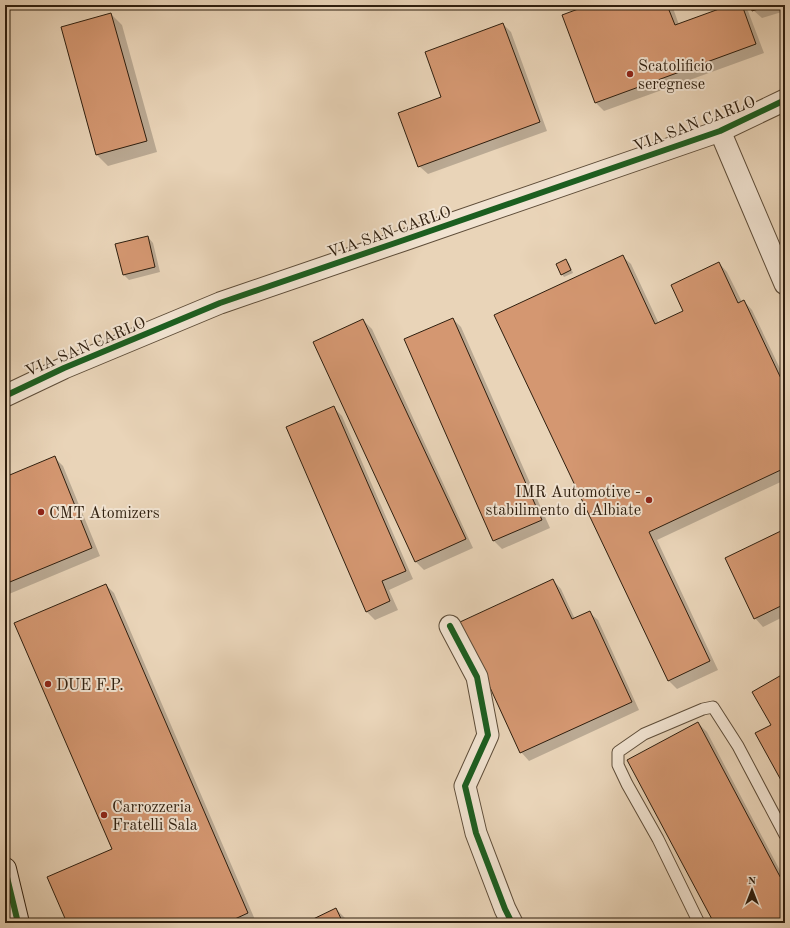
<svg xmlns="http://www.w3.org/2000/svg" width="790" height="928" font-family="'Old Standard TT',serif">
	<rect width="100%" height="100%" fill="#e9d4b8"/>
	<filter id="stains"><feTurbulence type="fractalNoise" baseFrequency=".005" numOctaves="4"/><feColorMatrix values="0 0 0 0 .2 0 0 0 0 .09 0 0 0 0 .02 0 0 0 .5 -.17"/></filter>
	<radialGradient id="worn" r=".72"><stop offset=".6" stop-color="#630" stop-opacity="0"/><stop offset="1" stop-color="#630" stop-opacity=".3"/></radialGradient>
	<path fill="#0003" d="M 592,5 L 672,5 L 679,25 L 733,5 L 743,5 L 748,11 L 764,53 L 604,111 L 596,103 L 563,16 Z
		M 752,5 L 785,5 L 785,11 L 762,18 L 753,10 Z
		M 111,14 L 122,25 L 157,152 L 108,166 L 97,155 Z
		M 503,24 L 511,32 L 547,131 L 428,174 L 419,166 L 442,97 Z
		M 148,237 L 153,243 L 160,272 L 129,280 L 123,274 Z
		M 622,256 L 631,264 L 659,324 L 684,311 L 719,263 L 727,272 L 742,302 L 744,301 L 752,310 L 785,379 L 785,480 L 657,540 L 718,670 L 677,689 L 669,681 L 496,316 Z
		M 566,261 L 569,263 L 573,273 L 564,277 L 562,274 Z
		M 453,319 L 461,327 L 550,528 L 502,549 L 494,541 Z
		M 363,320 L 372,329 L 473,548 L 424,570 L 416,562 L 314,343 Z
		M 334,408 L 342,416 L 413,579 L 389,590 L 398,610 L 375,620 L 366,611 Z
		M 55,458 L 63,466 L 100,556 L 9,594 L 5,589 L 5,478 Z
		M 785,531 L 785,616 L 763,627 L 755,618 Z
		M 553,580 L 561,589 L 575,619 L 589,612 L 598,620 L 639,710 L 529,761 L 521,752 Z
		M 106,585 L 114,593 L 256,922 L 253,923 L 68,923 L 113,849 Z
		M 698,723 L 707,732 L 785,880 L 785,923 L 715,923 Z
		M 336,909 L 347,920 L 348,923 L 307,923 Z"/>
	<path fill="#d49771" stroke="#2e1e0e" d="M 589,5 L 667,5 L 675,25 L 730,5 L 742,5 L 756,44 L 595,103 L 562,15 Z
		M 751,5 L 771,5 L 752,11 Z
		M 111,13 L 147,141 L 96,155 L 61,27 Z
		M 503,23 L 540,122 L 418,167 L 398,113 L 441,97 L 425,52 Z
		M 148,236 L 155,267 L 123,275 L 115,244 Z
		M 623,255 L 655,324 L 683,311 L 671,285 L 719,262 L 738,303 L 744,300 L 785,387 L 785,468 L 649,532 L 710,661 L 668,681 L 494,315 Z
		M 566,259 L 571,270 L 561,275 L 556,264 Z
		M 453,318 L 542,520 L 493,541 L 404,339 Z
		M 363,319 L 466,539 L 415,562 L 313,342 Z
		M 334,406 L 406,571 L 382,581 L 390,601 L 366,612 L 286,427 Z
		M 55,456 L 92,548 L 5,584 L 5,477 Z
		M 785,529 L 785,604 L 754,619 L 725,558 Z
		M 553,579 L 572,619 L 590,611 L 632,702 L 520,753 L 460,622 Z
		M 106,584 L 248,913 L 226,923 L 67,923 L 47,877 L 112,849 L 14,623 Z
		M 785,673 L 785,780 L 782,782 L 755,733 L 771,725 L 752,692 Z
		M 698,722 L 785,886 L 785,923 L 714,923 L 627,760 Z
		M 785,790 L 785,800 L 781,792 Z
		M 336,908 L 343,923 L 305,923 Z"/>
	<g fill="none" stroke-linecap="round" stroke-linejoin="round">
		<defs>
			<path id="lane" d="M 699,923 L 658,839 L 627,784 L 618,765 L 618,752 L 644,734 L 703,709 L 713,707 L 738,746 L 785,835"/>
			<path id="street" d="M 720,131 L 785,284
				M 5,396 L 64,368 L 220,303 L 404,240 L 720,131 L 785,100
				M 450,626 L 477,677 L 488,735 L 465,786 L 476,833 L 505,909 L 512,923"/>
			<path id="secondary" d="M 5,869 L 18,923"/>
		</defs>
		<use href="#lane" stroke="#5d4c38" stroke-width="13"/>
		<use href="#street" stroke="#5d4c38" stroke-width="23"/>
		<use href="#secondary" stroke="#2e1e0e" stroke-width="24"/>
		<use href="#lane" stroke="#f1e3d1" stroke-width="11"/>
		<use href="#street" stroke="#f1e3d1" stroke-width="21"/>
		<use href="#secondary" stroke="#f1e3d1" stroke-width="22"/>
		<defs>
			<path id="cycleway" d="M 5,396 L 64,368 L 220,303 L 404,240 L 720,131 L 785,100
				M 450,626 L 477,677 L 488,735 L 465,786 L 476,833 L 505,909 L 512,923
				M 5,869 L 18,923"/>
		</defs>
		<use href="#cycleway" stroke="#f1e3d1" stroke-width="8"/>
		<use href="#cycleway" stroke="#1b5e20" stroke-width="6"/>
	</g>
	<g fill="#8f2418" stroke="#f1e3d1" stroke-width="1.5">
		<circle cx="630" cy="74" r="4"/>
		<circle cx="649" cy="500" r="4"/>
		<circle cx="41" cy="512" r="4"/>
		<circle cx="48" cy="684" r="4"/>
		<circle cx="104" cy="815" r="4"/>
	</g>
	<g text-anchor="middle" stroke-width="4" stroke-linejoin="round" paint-order="stroke">
		<g font-size="16" fill="#2e1e0e" stroke="#f1e3d1" text-anchor="start">
			<text x="638" y="71">Scatolificio<tspan x="638" dy="18">seregnese</tspan></text>
			<text x="641" y="497" text-anchor="end">IMR Automotive -<tspan x="641" dy="18">stabilimento di Albiate</tspan></text>
			<text x="49" y="518">CMT Atomizers</text>
			<text x="56" y="690">DUE F.P.</text>
			<text x="112" y="812">Carrozzeria<tspan x="112" dy="18">Fratelli Sala</tspan></text>
		</g>
		<g font-size="16" fill="#2e1e0e" stroke="#f1e3d1">
			<text transform="translate(694 123) rotate(-21)" y="6">VIA SAN CARLO</text>
			<text transform="translate(389 231) rotate(-19)" y="6">VIA SAN CARLO</text>
			<text transform="translate(85 346) rotate(-23)" y="6">VIA SAN CARLO</text>
		</g>
	</g>
	<rect width="790" height="928" fill="none" stroke="#e9d4b8" stroke-width="20"/>
	<rect x="6" y="6" width="778" height="916" fill="none" stroke="#2e1e0e" stroke-width="2"/>
	<rect x="10" y="10" width="770" height="908" fill="none" stroke="#2e1e0e"/>
	<g transform="translate(752 890)" stroke="#f1e3d1" stroke-width="3" paint-order="stroke">
	<path d="M0-3L7 15L0 10L-7 15Z" fill="#2e1e0e"/>
	<text y="-6" font-size="11" font-weight="bold" text-anchor="middle" fill="#2e1e0e">N</text>
	</g>
	<rect width="100%" height="100%" filter="url(#stains)"/>
	<rect width="100%" height="100%" fill="url(#worn)"/>
</svg>
